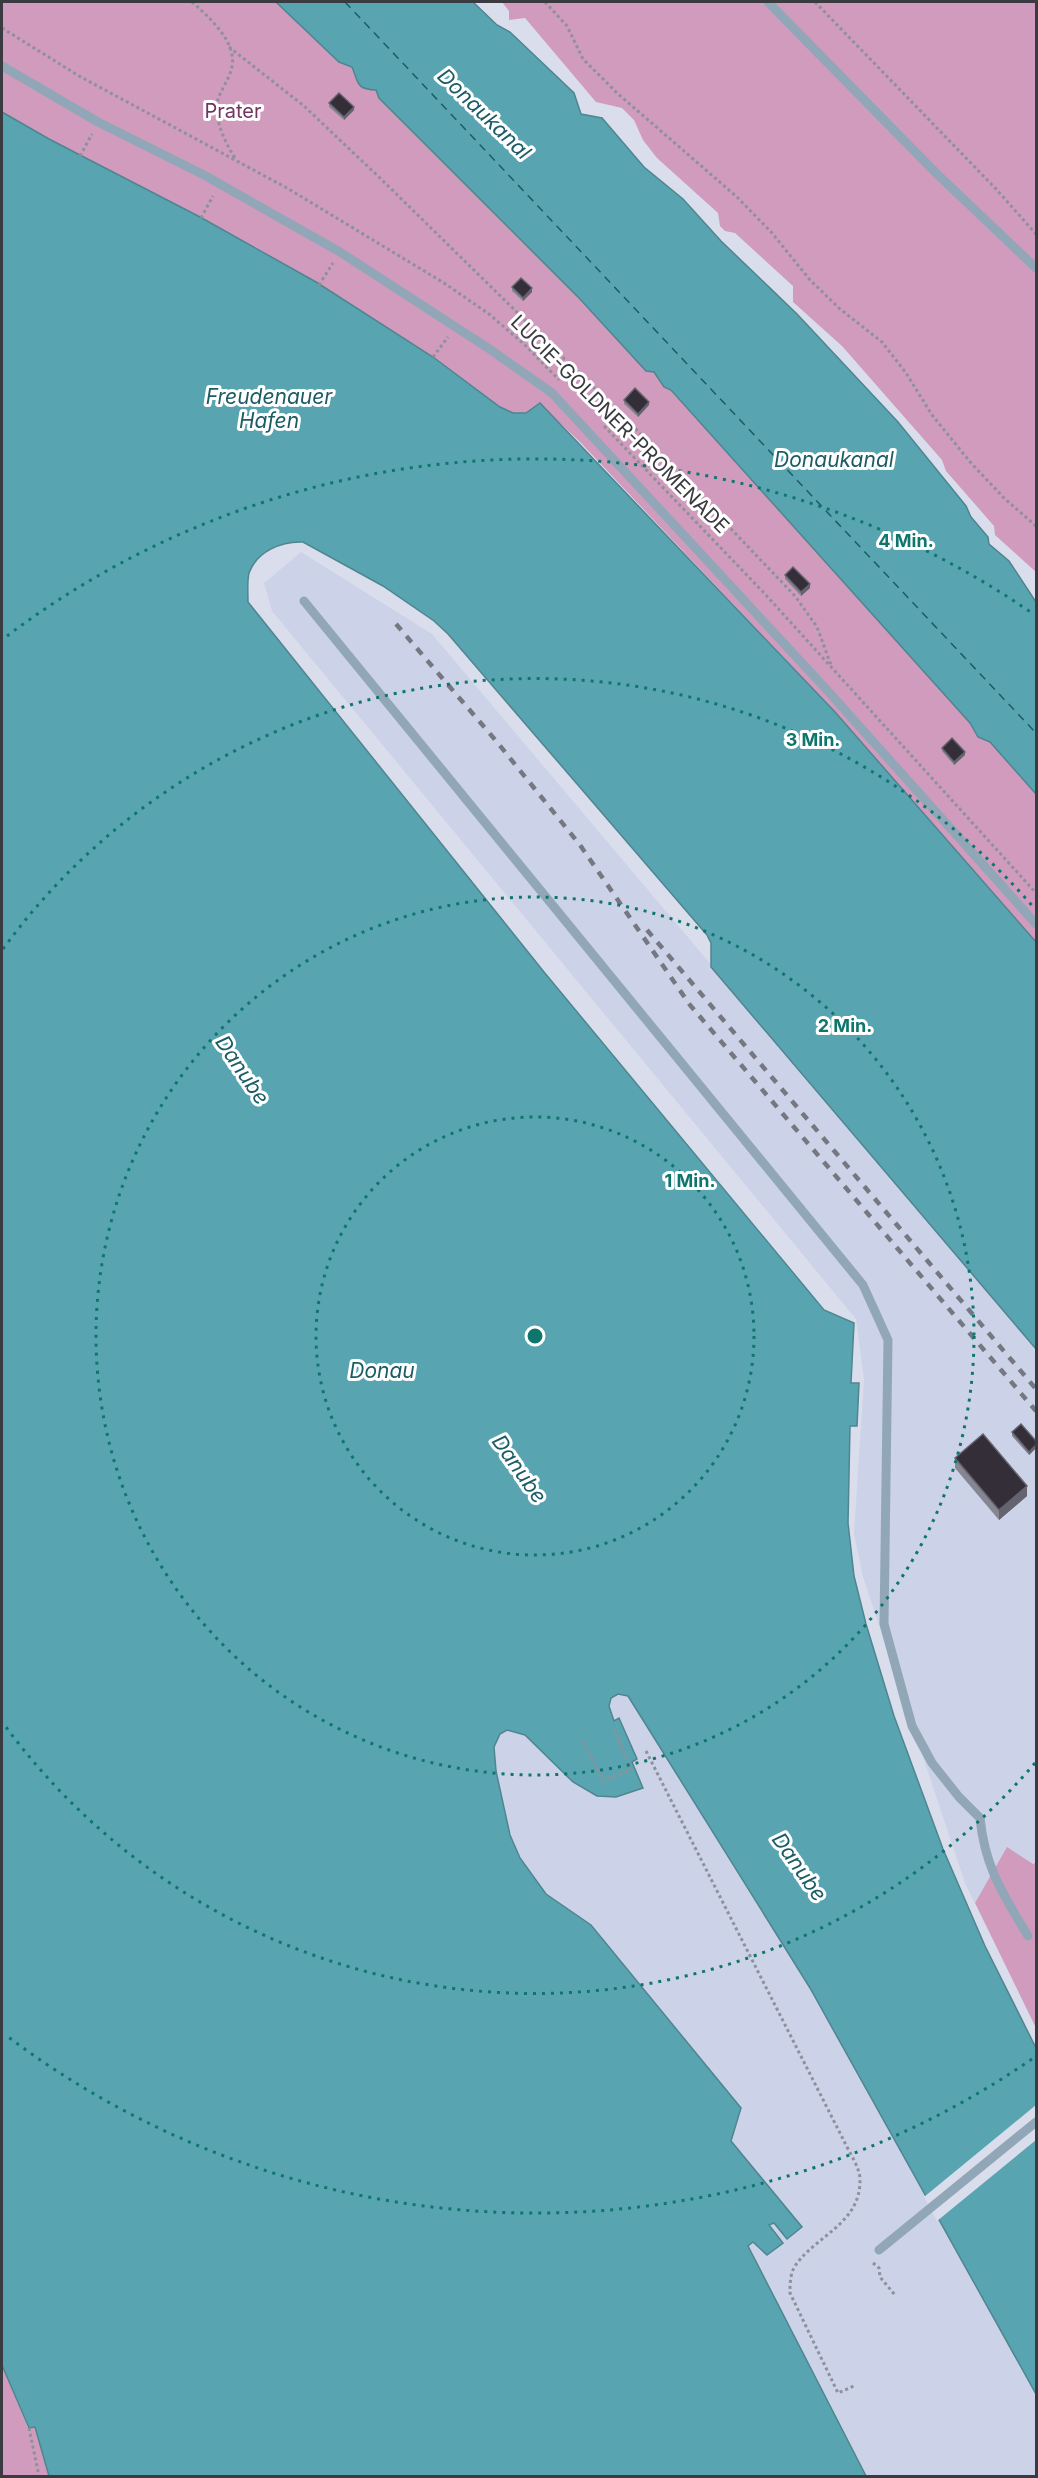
<svg xmlns="http://www.w3.org/2000/svg" width="1038" height="2478" font-family="Inter,sans-serif">
	<rect width="100%" height="100%" fill="#dadeec"/>
	<path fill="#ccd2e7" d="M 301,552 L 432,634 L 1036,1350 L 1036,1862 L 993,1876 L 975,1903 L 965,1883 L 863,1577 L 854,1534 L 864,1379 L 856,1319 L 272,611 L 264,583 Z
		M 618,1694 L 628,1696 L 810,1988 L 1026,2374 L 1036,2394 L 1036,2476 L 866,2476 L 748,2246 L 774,2223 L 802,2226 L 730,2141 L 591,1925 L 546,1894 L 520,1858 L 510,1835 L 496,1771 L 494,1747 L 500,1734 L 507,1730 L 525,1735 L 573,1782 L 643,1788 L 632,1761 L 637,1759 L 619,1719 L 614,1721 L 609,1706 L 611,1698 Z"/>
	<path fill="#d09bbd" d="M 2,2 L 276,2 L 339,62 L 352,67 C 359,83 357,89 376,90 L 379,98 L 579,298 L 646,371 L 654,372 L 664,387 L 671,390 L 970,723 L 978,737 L 990,742 L 1036,794 L 1036,942 L 835,712 L 580,442 L 539,403 L 526,413 L 513,413 L 500,407 L 433,357 L 316,282 L 200,217 L 49,139 L 2,112 Z
		M 502,2 L 1036,2 L 1036,572 L 995,535 L 994,526 L 946,471 L 942,460 L 842,346 L 793,302 L 793,286 L 735,233 L 725,231 L 720,226 L 718,213 L 657,158 L 643,140 L 634,120 L 622,108 L 596,102 L 525,18 L 509,20 L 509,11 Z
		M 1007,1847 L 1033,1864 L 1036,1862 L 1036,2028 L 975,1903 Z
		M 2,2365 L 28,2428 L 35,2427 L 49,2476 L 2,2476 Z"/>
	<path fill="#58a5b1" stroke="#4f858f" stroke-width="1.5" d="M 276,2 L 473,2 L 497,25 L 510,32 L 574,93 L 581,114 L 602,118 L 644,167 L 683,199 L 721,241 L 797,314 L 898,422 L 966,506 L 971,517 L 988,537 L 989,544 L 1009,561 L 1036,602 L 1036,794 L 990,742 L 978,737 L 970,723 L 671,390 L 664,387 L 654,372 L 646,371 L 579,298 L 379,98 L 376,90 C 356,89 359,84 352,67 L 339,62 Z
		M 2,112 L 49,139 L 200,217 L 316,282 L 433,357 L 500,407 L 513,413 L 526,413 L 540,403 L 835,712 L 1036,942 L 1036,1349 L 711,967 L 711,943 L 707,935 L 448,634 L 434,621 L 383,586 L 303,542 C 282,541 257,551 249,573 C 247,581 248,594 248,602 L 544,972 L 824,1310 L 854,1323 L 851,1383 L 859,1383 L 857,1426 L 850,1426 L 848,1523 L 854,1576 L 866,1624 L 894,1716 L 943,1849 L 985,1946 L 1036,2048 L 1036,2394 L 810,1988 L 628,1696 L 618,1694 L 611,1698 L 609,1706 L 614,1721 L 619,1718 L 637,1759 L 632,1762 L 643,1788 L 616,1797 L 597,1796 L 573,1782 L 525,1735 L 507,1730 L 500,1734 L 494,1747 L 496,1771 L 510,1835 L 520,1858 L 546,1894 L 591,1925 L 741,2108 L 731,2141 L 802,2227 L 787,2239 L 774,2223 L 769,2225 L 783,2243 L 767,2255 L 753,2242 L 748,2246 L 866,2476 L 49,2476 L 35,2427 L 29,2428 L 2,2365 Z"/>
	<path fill="#dadeec" d="M 1036,2105 L 1036,2140 L 937,2221 L 924,2197 Z"/>
	<g fill="none" stroke-linecap="round" stroke-linejoin="round">
		<path stroke="#1b5c65" stroke-width="1.5" stroke-dasharray="8 6" stroke-linecap="butt" d="M 345,2 L 1036,733"/>
		<path stroke="#8e919b" stroke-width="3" stroke-dasharray="3 3" stroke-linecap="butt" d="M 192,2 C 208,16 237,42 232,66 C 230,80 218,92 217,105 C 216,124 225,142 235,158
			M 545,2 L 567,26 L 583,59 L 617,93 L 737,197 L 772,233 L 810,280 L 840,309 L 882,342 L 906,373 L 932,415 L 971,463 L 1004,498 L 1036,526
			M 815,2 L 996,189 L 1036,234
			M 2,28 L 79,76 L 287,188 L 444,283 L 489,314 L 525,345 L 559,380
			M 229,47 L 304,106 L 380,178 L 631,424 L 795,596 L 817,627 L 831,665
			M 80,156 L 92,134
			M 201,218 L 213,196
			M 319,285 L 333,263
			M 433,357 L 448,337
			M 604,426 L 765,594 L 1036,893
			M 583,1742 L 603,1780 L 631,1770 L 614,1728
			M 646,1751 L 844,2141 C 849,2152 860,2168 860,2179 C 861,2224 816,2235 795,2266 C 790,2274 790,2284 790,2293 L 838,2393 L 856,2385
			M 873,2263 L 879,2268 L 880,2277 L 895,2295
			M 29,2428 L 39,2476"/>
		<path stroke="#91a7b8" stroke-width="9" d="M 768,2 L 936,173 L 1036,268
			M 2,66 L 98,122 L 204,175 L 340,252 L 491,350 L 552,393 L 827,690 L 1036,924
			M 304,601 L 863,1285 L 888,1340 L 884,1624 L 912,1726 L 932,1763 L 959,1797 L 980,1818 C 985,1868 1003,1894 1028,1936
			M 879,2250 L 1036,2122"/>
		<path stroke="#767881" stroke-width="4.5" stroke-dasharray="8 8" stroke-linecap="butt" d="M 396,624 L 497,742 L 580,845 L 690,1005 L 1036,1411
			M 647,930 L 1036,1389"/>
	</g>
	<path fill="#868692" d="M 329,103 L 354,110 L 344,120 L 329,107 Z
		M 512,287 L 532,292 L 523,301 L 512,291 Z
		M 624,400 L 649,405 L 638,417 L 624,404 Z
		M 785,575 L 810,588 L 801,596 L 785,579 Z
		M 942,748 L 965,755 L 954,765 L 942,751 Z
		M 1012,1432 L 1036,1441 L 1036,1448 L 1029,1455 L 1012,1436 Z
		M 955,1458 L 1027,1496 L 999,1520 L 955,1468 Z"/>
	<path fill="#65636e" d="M 354,107 L 354,110 L 344,120 L 344,117 Z
		M 532,288 L 532,292 L 523,301 L 523,298 Z
		M 649,402 L 649,405 L 638,417 L 638,414 Z
		M 810,584 L 810,588 L 801,596 L 801,592 Z
		M 965,752 L 965,755 L 954,765 L 954,762 Z
		M 1036,1445 L 1036,1448 L 1029,1455 L 1029,1452 Z
		M 1027,1486 L 1027,1496 L 999,1520 L 999,1510 Z"/>
	<path fill="#332e38" stroke="#65636e" stroke-width="1.5" d="M 339,93 L 354,107 L 344,117 L 329,103 Z
		M 521,278 L 532,288 L 523,298 L 512,287 Z
		M 635,388 L 649,402 L 638,414 L 624,400 Z
		M 793,567 L 810,584 L 801,592 L 785,575 Z
		M 952,738 L 965,752 L 954,762 L 942,748 Z
		M 1021,1424 L 1036,1441 L 1036,1445 L 1029,1452 L 1012,1432 Z
		M 983,1434 L 1027,1486 L 999,1510 L 955,1458 Z"/>
	<g fill="none" stroke="#0f766e" stroke-width="3" stroke-dasharray="3 6">
		<circle cx="535" cy="1336" r="219"/>
		<circle cx="535" cy="1336" r="439"/>
		<path d="M1035 1763A658 658 0 0 1 3 1723M3 949A658 658 0 0 1 1035 909"/>
		<path d="M1032 2059A877 877 0 0 1 7 2036M7 636A877 877 0 0 1 1032 613"/>
	</g>
	<g text-anchor="middle" stroke-width="6" stroke-linejoin="round" paint-order="stroke">
		<g font-size="20" fill="#743461" stroke="#fff">
			<text x="233" y="118">Prater</text>
		</g>
		<g font-size="20" fill="#3a3b40" stroke="#fff">
			<text transform="translate(620 424) rotate(45)" y="7">LUCIE-GOLDNER-PROMENADE</text>
		</g>
		<g font-size="21" font-style="italic" fill="#1b5c65" stroke="#fff">
			<text transform="translate(484 114) rotate(44)" y="7">Donaukanal</text>
			<text x="269" y="404">Freudenauer<tspan x="269" dy="24">Hafen</tspan></text>
			<text x="834" y="467">Donaukanal</text>
			<text transform="translate(242 1070) rotate(56)" y="7">Danube</text>
			<text x="382" y="1378">Donau</text>
			<text transform="translate(519 1469) rotate(55)" y="7">Danube</text>
			<text transform="translate(799 1867) rotate(55)" y="7">Danube</text>
		</g>
	</g>
	<circle cx="535" cy="1336" r="9" fill="#0f766e" stroke="#fff" stroke-width="3"/>
	<g font-size="18" text-anchor="middle" font-weight="bold" fill="#0f766e" stroke="#fff" stroke-width="6" stroke-linejoin="round" paint-order="stroke">
		<text x="906" y="547">4 Min.</text>
		<text x="813" y="746">3 Min.</text>
		<text x="845" y="1032">2 Min.</text>
		<text x="690" y="1187">1 Min.</text>
	</g>
	<rect width="1038" height="2478" fill="none" stroke="#3a3b40" stroke-width="6"/>
</svg>
